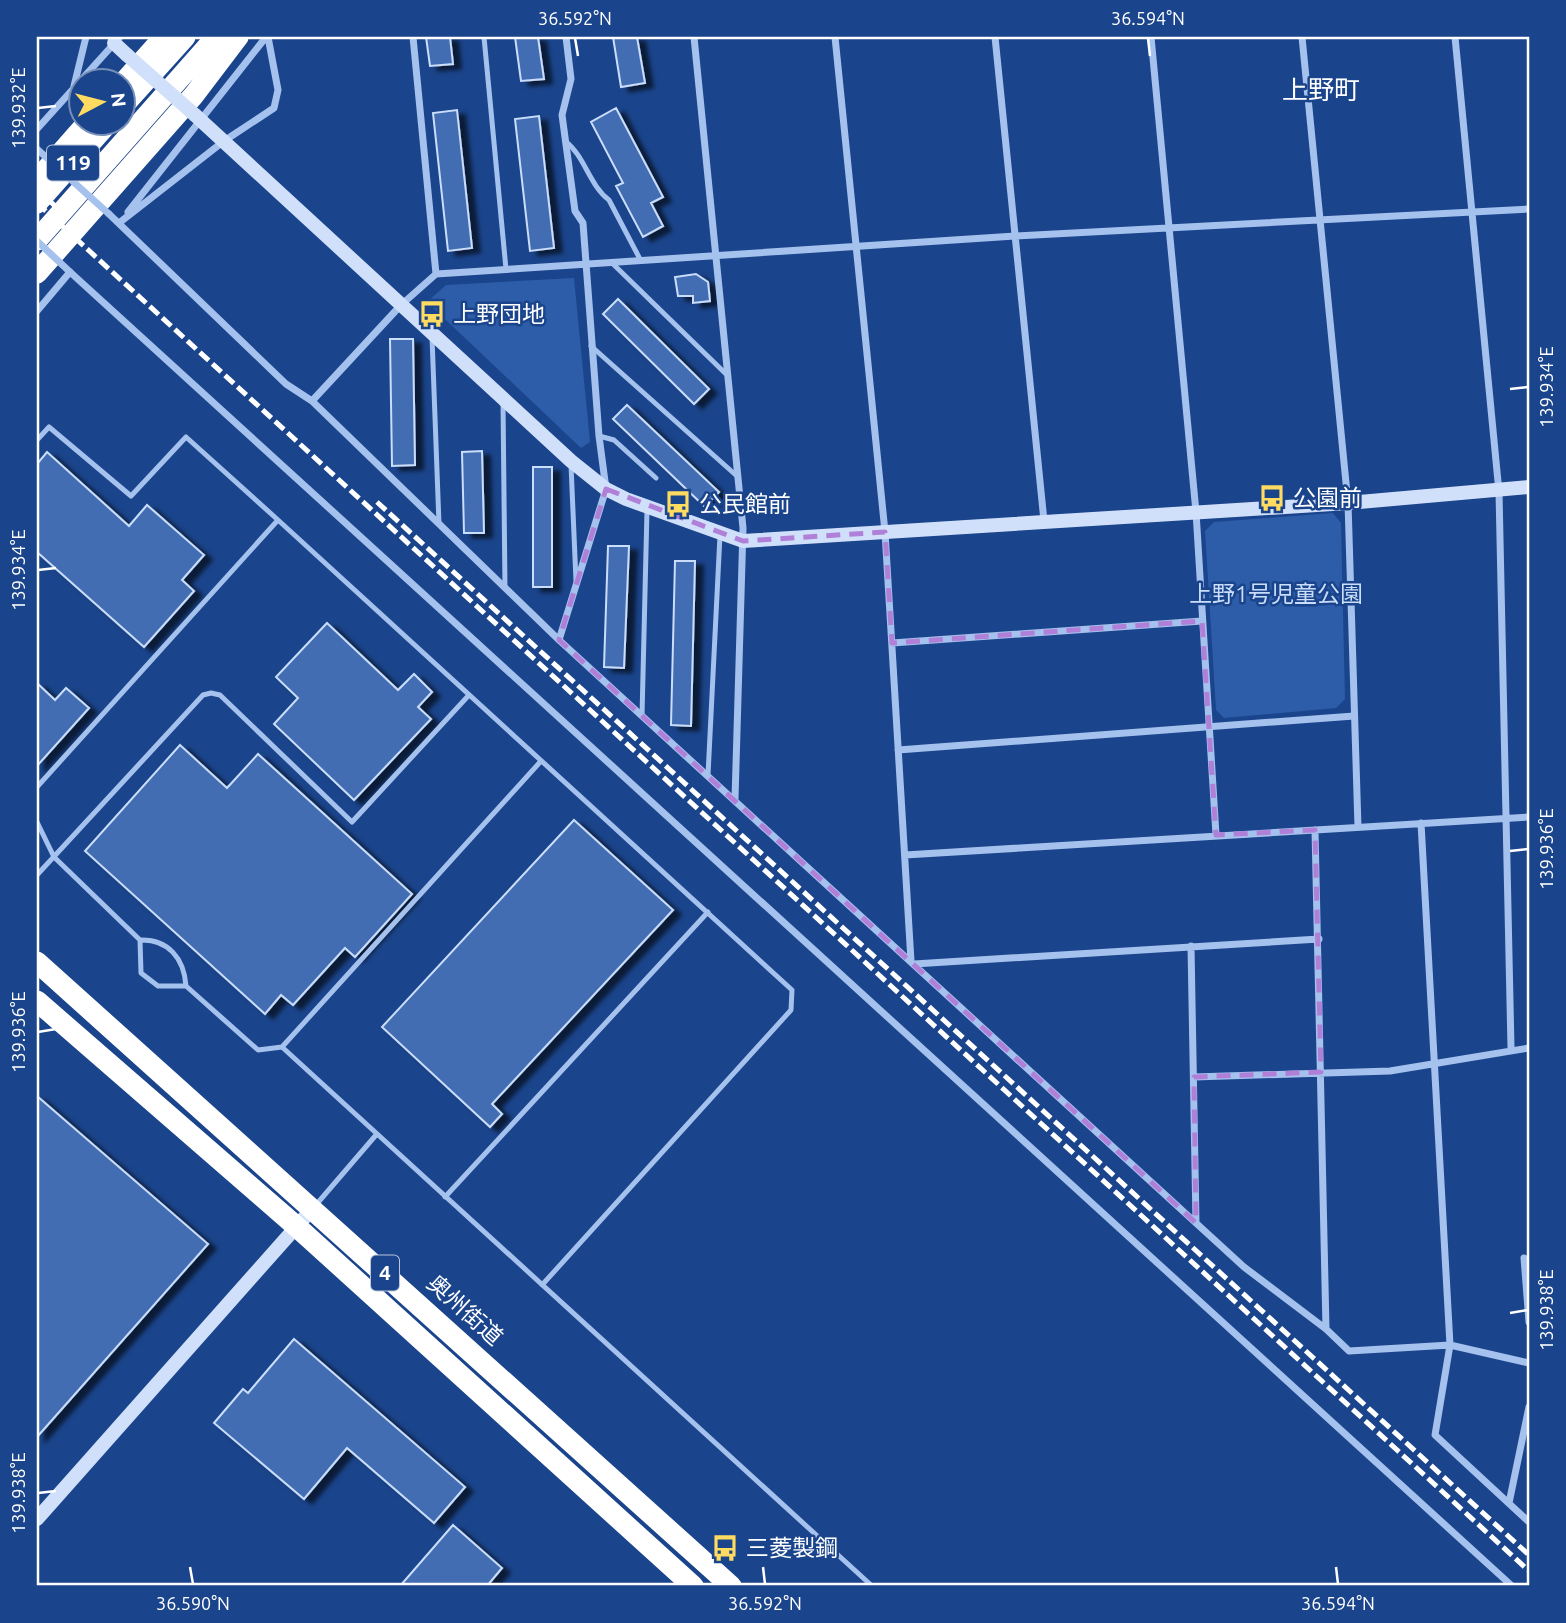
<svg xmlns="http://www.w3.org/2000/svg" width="1566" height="1623" font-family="Ubuntu,'Noto Sans JP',sans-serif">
	<defs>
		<filter id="shadow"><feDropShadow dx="8" dy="4.5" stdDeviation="2" flood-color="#0009"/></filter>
	</defs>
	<rect width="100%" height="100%" fill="#1a448b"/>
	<path fill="#2d5ca9" d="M 574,278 L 590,442 L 581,448 L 427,302 L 446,285 Z
		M 1333,513 L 1341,523 L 1345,699 L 1336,708 L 1224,718 L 1216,710 L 1205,531 L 1214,522 Z"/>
	<path fill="#436db3" stroke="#caddfa" stroke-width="2" filter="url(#shadow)" d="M 426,37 L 450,37 L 453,64 L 430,66 Z
		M 515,37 L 538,37 L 544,79 L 521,81 Z
		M 613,37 L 637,37 L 645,83 L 621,87 Z
		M 616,108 L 663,197 L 651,203 L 663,226 L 643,237 L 616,186 L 623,183 L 591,122 Z
		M 457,110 L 472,248 L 448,251 L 433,113 Z
		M 539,116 L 554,248 L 530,251 L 515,119 Z
		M 696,274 L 708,282 L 710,301 L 693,303 L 693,296 L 678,296 L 675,277 Z
		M 618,299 L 709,389 L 694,404 L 603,314 Z
		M 390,339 L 413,339 L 415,465 L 392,466 Z
		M 627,405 L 719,492 L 705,507 L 613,419 Z
		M 482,451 L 484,533 L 464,533 L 462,452 Z
		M 47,452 L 129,526 L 147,505 L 204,555 L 182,580 L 194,591 L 144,647 L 37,552 L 37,464 Z
		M 533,467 L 552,467 L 552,587 L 533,587 Z
		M 608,546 L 629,546 L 624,668 L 604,667 Z
		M 675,561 L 695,561 L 691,726 L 671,725 Z
		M 327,623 L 398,690 L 414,674 L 432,692 L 418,707 L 431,719 L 354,800 L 274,724 L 298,698 L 276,677 Z
		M 37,683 L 55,700 L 66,688 L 89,708 L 37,766 Z
		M 180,745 L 227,788 L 258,754 L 412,894 L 355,957 L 345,948 L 293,1005 L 281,995 L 265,1014 L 85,851 Z
		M 574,820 L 673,910 L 492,1104 L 502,1114 L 490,1127 L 382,1027 Z
		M 37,1096 L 208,1244 L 37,1437 Z
		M 294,1339 L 465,1487 L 434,1523 L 347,1448 L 304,1499 L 214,1423 L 243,1389 L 248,1393 Z
		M 453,1525 L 502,1568 L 487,1586 L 400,1586 Z"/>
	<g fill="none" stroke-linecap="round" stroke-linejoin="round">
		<path stroke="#a5c1ed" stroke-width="5" d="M 484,37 L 506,269
			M 565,141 C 585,156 589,185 609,200 L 641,261
			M 612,263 L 727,375
			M 432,337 L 439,524
			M 591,346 L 738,477
			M 503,402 L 505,588
			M 599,436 L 614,440 L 656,478
			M 37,440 L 49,427 L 131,496 L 186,437 L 278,520
			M 571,465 L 576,581
			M 642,716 L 647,510
			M 708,775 L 720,535
			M 37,787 L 278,520 L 792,990 L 791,1010 L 542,1285
			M 37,822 L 54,857 L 140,940 C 168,939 184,958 186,986 L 258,1050 L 282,1047 L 872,1586
			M 37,875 L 203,695 L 211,693 L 220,695 L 352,822 L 469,695
			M 140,940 L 141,973 L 158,986 L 186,986
			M 282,1047 L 541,761
			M 445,1197 L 708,912
			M 315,1206 L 376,1135"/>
		<path stroke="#a5c1ed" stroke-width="7" d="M 413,37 L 436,274
			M 694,37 L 743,528 L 735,799
			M 835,37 L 885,532 L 911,961
			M 995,37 L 1044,521
			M 1151,37 L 1196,512 L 1216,835
			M 1302,37 L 1348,503 L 1358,827
			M 1455,37 L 1499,492 L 1511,1048
			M 74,86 L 86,37
			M 37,129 L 120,37
			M 128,212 L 266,37
			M 109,214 L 286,384 L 312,401 L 559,640 L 1244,1267 L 1326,1329 L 1349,1351 L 1450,1345 L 1529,1363
			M 119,223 L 224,141 L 274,108 L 278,90 L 268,37
			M 37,311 L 70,272 L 1512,1586
			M 312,401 L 401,305 L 436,274 L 1015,236 L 1529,209
			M 559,640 L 606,489 L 599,436 L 583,223 L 575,211 L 562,115 L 571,79 L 566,37
			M 892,643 L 1202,621
			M 898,750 L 1354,716
			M 1421,823 L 1450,1345 L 1435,1435 L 1529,1522
			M 1315,830 L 1326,1329
			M 905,855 L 1529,817
			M 1191,946 L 1196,1223
			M 914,964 L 1319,939
			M 1194,1077 L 1390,1071 L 1529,1048
			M 1524,1258 L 1529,1322
			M 1509,1503 L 1529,1407"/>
		<path stroke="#d1e0fa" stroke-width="14" d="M 114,43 L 127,55
			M 195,115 L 571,461 L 606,489 L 626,499 L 743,541 L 1348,503 L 1529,487
			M 37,1519 L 313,1208"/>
		<path stroke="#fff" stroke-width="21" d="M 122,84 L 164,37
			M 122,107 L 185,37
			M 37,180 L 88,122
			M 37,203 L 109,122
			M 37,240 L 216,37
			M 37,273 L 194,95 L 238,37
			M 37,962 L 731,1586
			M 37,1001 L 297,1227 L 693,1586"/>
		<path stroke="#fff" stroke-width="5" stroke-dasharray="12 5" stroke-linecap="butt" d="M 37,189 L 55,206
			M 37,203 L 1529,1571
			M 377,502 L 1529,1555"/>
		<path stroke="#a5c1ed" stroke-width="7" d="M 37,149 L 109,214
			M 37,241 L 70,272"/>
		<path stroke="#d1e0fa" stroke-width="14" d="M 127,55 L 195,115"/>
	</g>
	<path fill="none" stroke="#b080d9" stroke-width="5" stroke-dasharray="14 9" stroke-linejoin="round" d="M 606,489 L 743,541 L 885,532 L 892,643 L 1202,621 L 1216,835 L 1315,830 L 1321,1072 L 1194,1077 L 1196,1223 L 559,640 Z"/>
	<path fill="none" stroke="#fff" stroke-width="2.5" d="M 575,38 L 578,56M 1148,38 L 1150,56M 38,108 L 56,106M 1510,389 L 1528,387M 38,570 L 56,568M 1510,851 L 1528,849M 38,1032 L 56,1029M 1510,1313 L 1528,1310M 38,1493 L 56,1491M 190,1567 L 193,1584M 763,1567 L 765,1584M 1336,1567 L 1338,1584"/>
	<defs>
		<symbol id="bus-bare" viewBox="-9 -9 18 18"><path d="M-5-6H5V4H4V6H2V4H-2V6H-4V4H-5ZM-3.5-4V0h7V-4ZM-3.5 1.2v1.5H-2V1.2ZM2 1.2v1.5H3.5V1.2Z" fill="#ffdc61" stroke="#1a448b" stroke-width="2.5" paint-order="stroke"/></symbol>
	</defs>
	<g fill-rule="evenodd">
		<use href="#bus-bare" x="413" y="295" width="38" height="38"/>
		<use href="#bus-bare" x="1253" y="479" width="38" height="38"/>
		<use href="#bus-bare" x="659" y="485" width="38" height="38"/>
		<use href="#bus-bare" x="706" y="1529" width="38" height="38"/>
	</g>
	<g text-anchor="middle" stroke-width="5" stroke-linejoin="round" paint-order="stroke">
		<g fill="#1a448b" stroke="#bac7dc" stroke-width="2">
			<rect x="47" y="145.5" width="52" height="35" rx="5"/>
			<rect x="371" y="1255.5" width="28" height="35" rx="5"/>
		</g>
		<g font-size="21" font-weight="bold" fill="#fff">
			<text x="73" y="170">119</text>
			<text x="385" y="1280">4</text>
		</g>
		<g font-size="23" fill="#fff" stroke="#1a448b" text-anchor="start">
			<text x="453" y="322">上野団地</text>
			<text x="1293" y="506">公園前</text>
			<text x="699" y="512">公民館前</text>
			<text x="746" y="1556">三菱製鋼</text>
		</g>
		<g font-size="23" fill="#caddfa" stroke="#1a448b">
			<text x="1276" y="602">上野1号児童公園</text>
		</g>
		<g font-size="23" fill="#fff" stroke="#1a448b">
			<text transform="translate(465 1310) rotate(42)" y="8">奥州街道</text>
		</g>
		<g font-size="26" fill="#fff" stroke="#1a448b">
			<text x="1321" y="99">上野町</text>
		</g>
	</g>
	<rect width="1566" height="1623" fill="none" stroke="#1a448b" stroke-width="77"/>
	<g transform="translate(102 102) rotate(83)"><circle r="33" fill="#1a448b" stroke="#768fb9" stroke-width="2"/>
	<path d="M0-5L12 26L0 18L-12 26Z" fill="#ffdc61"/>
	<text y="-10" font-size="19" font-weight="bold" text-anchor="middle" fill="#ffffff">N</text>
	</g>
	<rect x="38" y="38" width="1490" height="1546" fill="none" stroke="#fff" stroke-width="2.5"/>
	<g font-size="18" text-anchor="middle" fill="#fff">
		<text x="575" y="25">36.592°N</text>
		<text x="1148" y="25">36.594°N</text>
		<text transform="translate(19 108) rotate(-90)" y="6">139.932°E</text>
		<text transform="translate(1547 387) rotate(-90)" y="6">139.934°E</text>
		<text transform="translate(19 570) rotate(-90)" y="6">139.934°E</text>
		<text transform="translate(1547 849) rotate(-90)" y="6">139.936°E</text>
		<text transform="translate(19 1032) rotate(-90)" y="6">139.936°E</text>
		<text transform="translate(1547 1310) rotate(-90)" y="6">139.938°E</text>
		<text transform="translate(19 1493) rotate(-90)" y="6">139.938°E</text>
		<text x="193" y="1610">36.590°N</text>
		<text x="765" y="1610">36.592°N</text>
		<text x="1338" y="1610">36.594°N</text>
	</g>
</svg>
